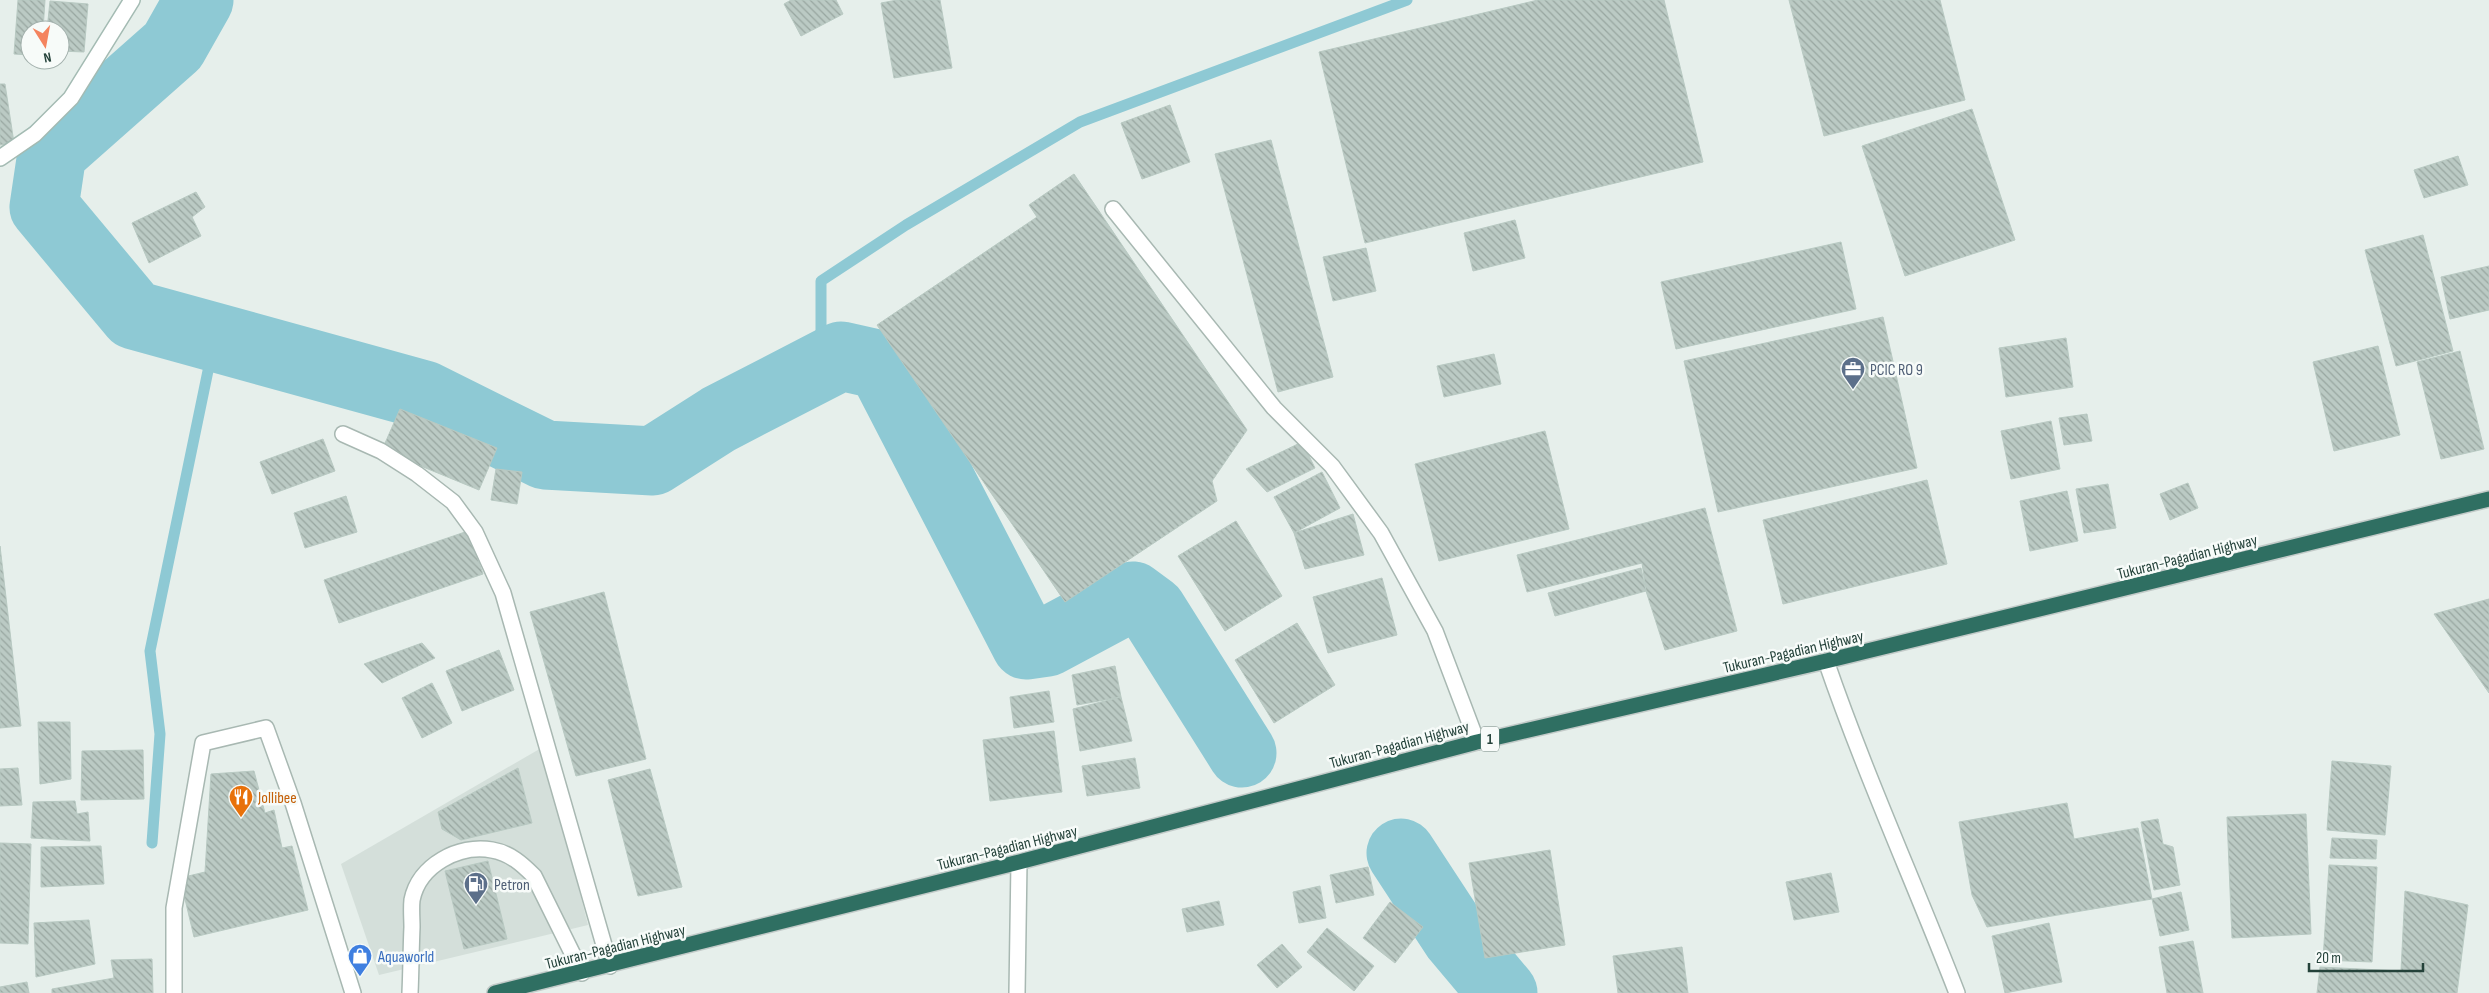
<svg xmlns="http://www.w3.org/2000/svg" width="2489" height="993" font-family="'Sofia Sans Condensed',sans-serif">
	<defs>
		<pattern id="building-back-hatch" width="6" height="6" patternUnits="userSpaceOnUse" patternTransform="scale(1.25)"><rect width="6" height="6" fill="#bbcac4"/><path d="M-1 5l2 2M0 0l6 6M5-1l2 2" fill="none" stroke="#98a6a0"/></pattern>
	</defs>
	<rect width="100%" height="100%" fill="#e6efeb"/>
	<path fill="#d4dfda" d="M 543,747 L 588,925 L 379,975 L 341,864 Z"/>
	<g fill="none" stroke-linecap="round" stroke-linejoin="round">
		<path stroke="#8ec9d4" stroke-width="11" d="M 821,367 L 821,281 L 906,225 L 1080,122 L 1407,0
			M 152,843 L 160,734 L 150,651 L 215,337"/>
		<path stroke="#8ec9d4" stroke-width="69" d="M 199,0 L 173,46 L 52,153 L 44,207 L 134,315 L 424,395 L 545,455 L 653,461 L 719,419 L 841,356 L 881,365 L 1026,645 L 1047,642 L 1133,596 L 1152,610 L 1242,753
			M 1401,853 L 1456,937 L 1503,993"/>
	</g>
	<path fill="url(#building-back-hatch)" stroke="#b8c9c2" d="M 18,0 L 45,0 L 43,30 L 30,30 L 30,55 L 14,54 Z
		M 791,0 L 836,0 L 843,14 L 801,36 L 784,4 Z
		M 897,0 L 940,0 L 952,68 L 894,78 L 881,3 Z
		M 1538,0 L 1664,0 L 1703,162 L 1365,243 L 1319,52 Z
		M 1789,0 L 1940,0 L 1965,100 L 1824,136 Z
		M 50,1 L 88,4 L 84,52 L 60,51 L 60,30 L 47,30 Z
		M 0,84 L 5,84 L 14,143 L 0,145 Z
		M 1170,105 L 1190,162 L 1142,179 L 1121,123 Z
		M 1972,109 L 2015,240 L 1905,276 L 1862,146 Z
		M 1271,140 L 1333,377 L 1278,392 L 1215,154 Z
		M 2458,156 L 2468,185 L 2424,198 L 2414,170 Z
		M 1074,174 L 1247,430 L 1212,481 L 1217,501 L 1065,602 L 877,325 L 1037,217 L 1029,205 Z
		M 196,192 L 205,207 L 192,217 L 201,236 L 149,263 L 132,223 Z
		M 1515,220 L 1525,258 L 1473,271 L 1464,233 Z
		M 2423,235 L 2453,351 L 2396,366 L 2365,250 Z
		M 1841,242 L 1856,309 L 1676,349 L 1661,282 Z
		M 1366,248 L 1376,291 L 1333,301 L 1323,257 Z
		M 2489,266 L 2489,310 L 2450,319 L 2441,277 Z
		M 1883,317 L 1917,468 L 1718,512 L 1684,361 Z
		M 2066,338 L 2073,387 L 2006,397 L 1999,348 Z
		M 2378,346 L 2400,435 L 2334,451 L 2313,362 Z
		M 2460,351 L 2484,449 L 2441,459 L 2417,362 Z
		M 1494,354 L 1501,384 L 1444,397 L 1437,366 Z
		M 400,409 L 497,448 L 479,490 L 382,450 Z
		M 2087,414 L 2092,441 L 2064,445 L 2059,418 Z
		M 2051,421 L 2060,469 L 2011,479 L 2001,431 Z
		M 1545,431 L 1569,529 L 1439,561 L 1415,464 Z
		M 323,439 L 335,471 L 272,494 L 260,462 Z
		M 1302,442 L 1315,468 L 1267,492 L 1246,469 Z
		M 496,469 L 522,472 L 517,504 L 491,500 Z
		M 1322,472 L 1340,508 L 1294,533 L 1274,497 Z
		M 1927,480 L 1947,564 L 1783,604 L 1763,520 Z
		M 2188,483 L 2198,508 L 2170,520 L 2160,494 Z
		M 2108,484 L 2116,528 L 2084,533 L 2076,489 Z
		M 2067,491 L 2078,541 L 2030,551 L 2020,501 Z
		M 346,496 L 357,532 L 305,548 L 294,513 Z
		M 1705,508 L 1737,631 L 1665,650 L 1646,591 L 1642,563 L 1527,592 L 1517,555 Z
		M 1353,514 L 1364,555 L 1305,569 L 1294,533 Z
		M 1236,521 L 1282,596 L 1225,631 L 1178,556 Z
		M 468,531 L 483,574 L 339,623 L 324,580 Z
		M 0,546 L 21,726 L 0,728 Z
		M 1641,568 L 1646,591 L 1555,616 L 1548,593 Z
		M 1382,578 L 1397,635 L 1328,653 L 1313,597 Z
		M 604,592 L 646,759 L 576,776 L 530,612 Z
		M 2489,599 L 2489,693 L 2434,614 Z
		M 1297,623 L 1335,685 L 1274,723 L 1235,660 Z
		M 422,643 L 435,658 L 382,683 L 364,664 Z
		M 499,650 L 514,690 L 462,711 L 446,671 Z
		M 1115,666 L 1121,697 L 1077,705 L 1072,675 Z
		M 432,683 L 452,723 L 422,738 L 402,698 Z
		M 1049,691 L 1054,722 L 1014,728 L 1010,697 Z
		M 1121,697 L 1132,741 L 1080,751 L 1073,709 Z
		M 38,722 L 70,722 L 71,779 L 40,784 Z
		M 1054,731 L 1062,792 L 990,801 L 983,740 Z
		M 143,750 L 144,799 L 81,800 L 82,751 Z
		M 1135,758 L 1140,788 L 1087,796 L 1082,766 Z
		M 2332,761 L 2391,766 L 2385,835 L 2327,830 Z
		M 18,768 L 22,805 L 0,806 L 0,769 Z
		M 518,768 L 532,823 L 461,840 L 442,829 L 438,812 Z
		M 650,769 L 682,887 L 638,896 L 608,780 Z
		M 254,771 L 265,813 L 274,810 L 282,848 L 292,846 L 308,910 L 194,937 L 180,878 L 205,872 L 211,774 Z
		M 75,801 L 77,814 L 88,812 L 90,841 L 31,838 L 33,802 Z
		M 2067,803 L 2074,839 L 2138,828 L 2152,899 L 1987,927 L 1972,895 L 1959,822 Z
		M 2306,814 L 2311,934 L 2232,938 L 2227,817 Z
		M 2158,819 L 2163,844 L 2173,847 L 2180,885 L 2154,890 L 2141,822 Z
		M 2332,838 L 2377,840 L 2376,859 L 2330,858 Z
		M 0,843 L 31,844 L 28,944 L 0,943 Z
		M 101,846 L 104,884 L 41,887 L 41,847 Z
		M 1550,850 L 1565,945 L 1485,958 L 1469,863 Z
		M 488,861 L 507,939 L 464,949 L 445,871 Z
		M 2329,865 L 2377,867 L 2372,962 L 2323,960 Z
		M 1368,867 L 1374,895 L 1336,903 L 1330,875 Z
		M 1831,873 L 1839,912 L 1794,920 L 1786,882 Z
		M 1320,886 L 1326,918 L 1299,923 L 1293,892 Z
		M 2405,891 L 2468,905 L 2457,993 L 2317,993 L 2320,967 L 2401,971 Z
		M 2181,892 L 2189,930 L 2160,936 L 2152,899 Z
		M 1219,901 L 1224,925 L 1187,932 L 1182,909 Z
		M 1390,902 L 1423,927 L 1395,963 L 1363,938 Z
		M 89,920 L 95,964 L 36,977 L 34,923 Z
		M 2049,923 L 2062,982 L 2005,993 L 1992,936 Z
		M 1327,928 L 1374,966 L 1354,991 L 1307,952 Z
		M 2193,941 L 2203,993 L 2167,993 L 2159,947 Z
		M 1282,944 L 1302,967 L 1277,988 L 1257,965 Z
		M 1682,947 L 1688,993 L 1618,993 L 1613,956 Z
		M 152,959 L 153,993 L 52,993 L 52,989 L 114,978 L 111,960 Z
		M 27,982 L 29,993 L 0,993 L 0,987 Z"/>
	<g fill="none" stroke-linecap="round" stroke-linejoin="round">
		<defs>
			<path id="lane" d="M 343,434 L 381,451 L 417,474 L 453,502 L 475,532 L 503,593 L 610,966
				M 174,993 L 174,908 L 203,743 L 266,728 L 293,803 L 353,993
				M 410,993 C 411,971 411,949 412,927 C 412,919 411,909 412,900 C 419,865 459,844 492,850 C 510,853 522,864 534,876 L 582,973"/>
			<path id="street" d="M 1113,209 L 1274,408 L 1332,466 L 1381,533 L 1435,631 L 1477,742
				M 1826,661 C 1865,774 1914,882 1957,993
				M 1017,993 L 1019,862"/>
			<path id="secondary" d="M 0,158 L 35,134 L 71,98 L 132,0"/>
			<path id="highway" d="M 495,993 L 1019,862 L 1477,742 L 1826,661 L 2489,499"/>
		</defs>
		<use href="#lane" stroke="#a8b8b2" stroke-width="18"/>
		<use href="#street" stroke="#a8b8b2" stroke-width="18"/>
		<use href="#secondary" stroke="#a4bbb3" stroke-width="18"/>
		<use href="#highway" stroke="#c2cac8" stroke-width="18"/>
		<use href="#lane" stroke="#fff" stroke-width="15"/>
		<use href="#street" stroke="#fff" stroke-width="15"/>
		<use href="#secondary" stroke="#fff" stroke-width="15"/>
		<use href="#highway" stroke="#2f6f62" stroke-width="15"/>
	</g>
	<defs>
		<symbol id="office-pin" viewBox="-11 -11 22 30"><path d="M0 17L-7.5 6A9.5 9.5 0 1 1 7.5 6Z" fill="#5c6f8a" stroke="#f7fbf9"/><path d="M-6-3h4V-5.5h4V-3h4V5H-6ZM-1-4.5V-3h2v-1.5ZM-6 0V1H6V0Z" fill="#fff"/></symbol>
		<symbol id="restaurant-pin" viewBox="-11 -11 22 30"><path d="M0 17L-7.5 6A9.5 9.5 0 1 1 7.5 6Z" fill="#e8710a" stroke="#f7fbf9"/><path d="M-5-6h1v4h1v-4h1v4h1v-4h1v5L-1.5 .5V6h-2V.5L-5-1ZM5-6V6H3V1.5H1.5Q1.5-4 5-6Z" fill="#fff"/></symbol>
		<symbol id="fuel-pin" viewBox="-11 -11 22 30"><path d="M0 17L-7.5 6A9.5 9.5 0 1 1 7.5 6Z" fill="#5c6f8a" stroke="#f7fbf9"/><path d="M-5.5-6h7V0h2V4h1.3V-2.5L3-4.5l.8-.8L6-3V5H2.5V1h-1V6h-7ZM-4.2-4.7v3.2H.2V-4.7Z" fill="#fff"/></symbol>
		<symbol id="shop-pin" viewBox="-11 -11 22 30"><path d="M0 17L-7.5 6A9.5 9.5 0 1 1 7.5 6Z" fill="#3f7fe0" stroke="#f7fbf9"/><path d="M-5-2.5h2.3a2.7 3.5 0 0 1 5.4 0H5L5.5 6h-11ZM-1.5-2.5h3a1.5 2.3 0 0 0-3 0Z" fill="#fff"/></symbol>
	</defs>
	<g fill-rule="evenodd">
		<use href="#office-pin" x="1839" y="355" width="28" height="38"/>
		<use href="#restaurant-pin" x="227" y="783" width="28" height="38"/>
		<use href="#fuel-pin" x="462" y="870" width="28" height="38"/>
		<use href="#shop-pin" x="346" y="942" width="28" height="38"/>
	</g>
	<g text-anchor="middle" stroke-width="5" stroke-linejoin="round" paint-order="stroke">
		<rect fill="#f7fbf9" stroke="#637a73" stroke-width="1" x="1481" y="726.5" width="18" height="25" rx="4"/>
		<g font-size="15" font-weight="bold" fill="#24423a">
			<text x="1490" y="744">1</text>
		</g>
		<g font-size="16" fill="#4e5e75" stroke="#f7fbf9" text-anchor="start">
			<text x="1870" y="375">PCIC RO 9</text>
			<text x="494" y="890">Petron</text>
		</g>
		<g font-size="16" fill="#24423a" stroke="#f7fbf9">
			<text transform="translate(2187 556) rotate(-14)" y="6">Tukuran-Pagadian Highway</text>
			<text transform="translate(1793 651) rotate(-13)" y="6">Tukuran-Pagadian Highway</text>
			<text transform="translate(1399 744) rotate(-15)" y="6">Tukuran-Pagadian Highway</text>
			<text transform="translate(1007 847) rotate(-14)" y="6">Tukuran-Pagadian Highway</text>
			<text transform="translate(615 946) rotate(-14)" y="6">Tukuran-Pagadian Highway</text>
		</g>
		<g font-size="16" fill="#c56008" stroke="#f7fbf9" text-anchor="start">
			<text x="258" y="803">Jollibee</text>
		</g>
		<g font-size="16" fill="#366cbe" stroke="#f7fbf9" text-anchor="start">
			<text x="378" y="962">Aquaworld</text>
		</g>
	</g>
	<g transform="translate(45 45) rotate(169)"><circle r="24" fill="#f7fbf9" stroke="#a3b1ad"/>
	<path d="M0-4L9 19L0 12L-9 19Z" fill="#f4845f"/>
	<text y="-8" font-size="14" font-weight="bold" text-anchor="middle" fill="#24423a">N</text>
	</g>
	<path d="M2309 963v8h114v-8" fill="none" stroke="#24423a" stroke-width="2.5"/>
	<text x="2316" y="963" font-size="15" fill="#24423a" stroke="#f7fbf9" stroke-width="4" paint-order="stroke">20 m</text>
</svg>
